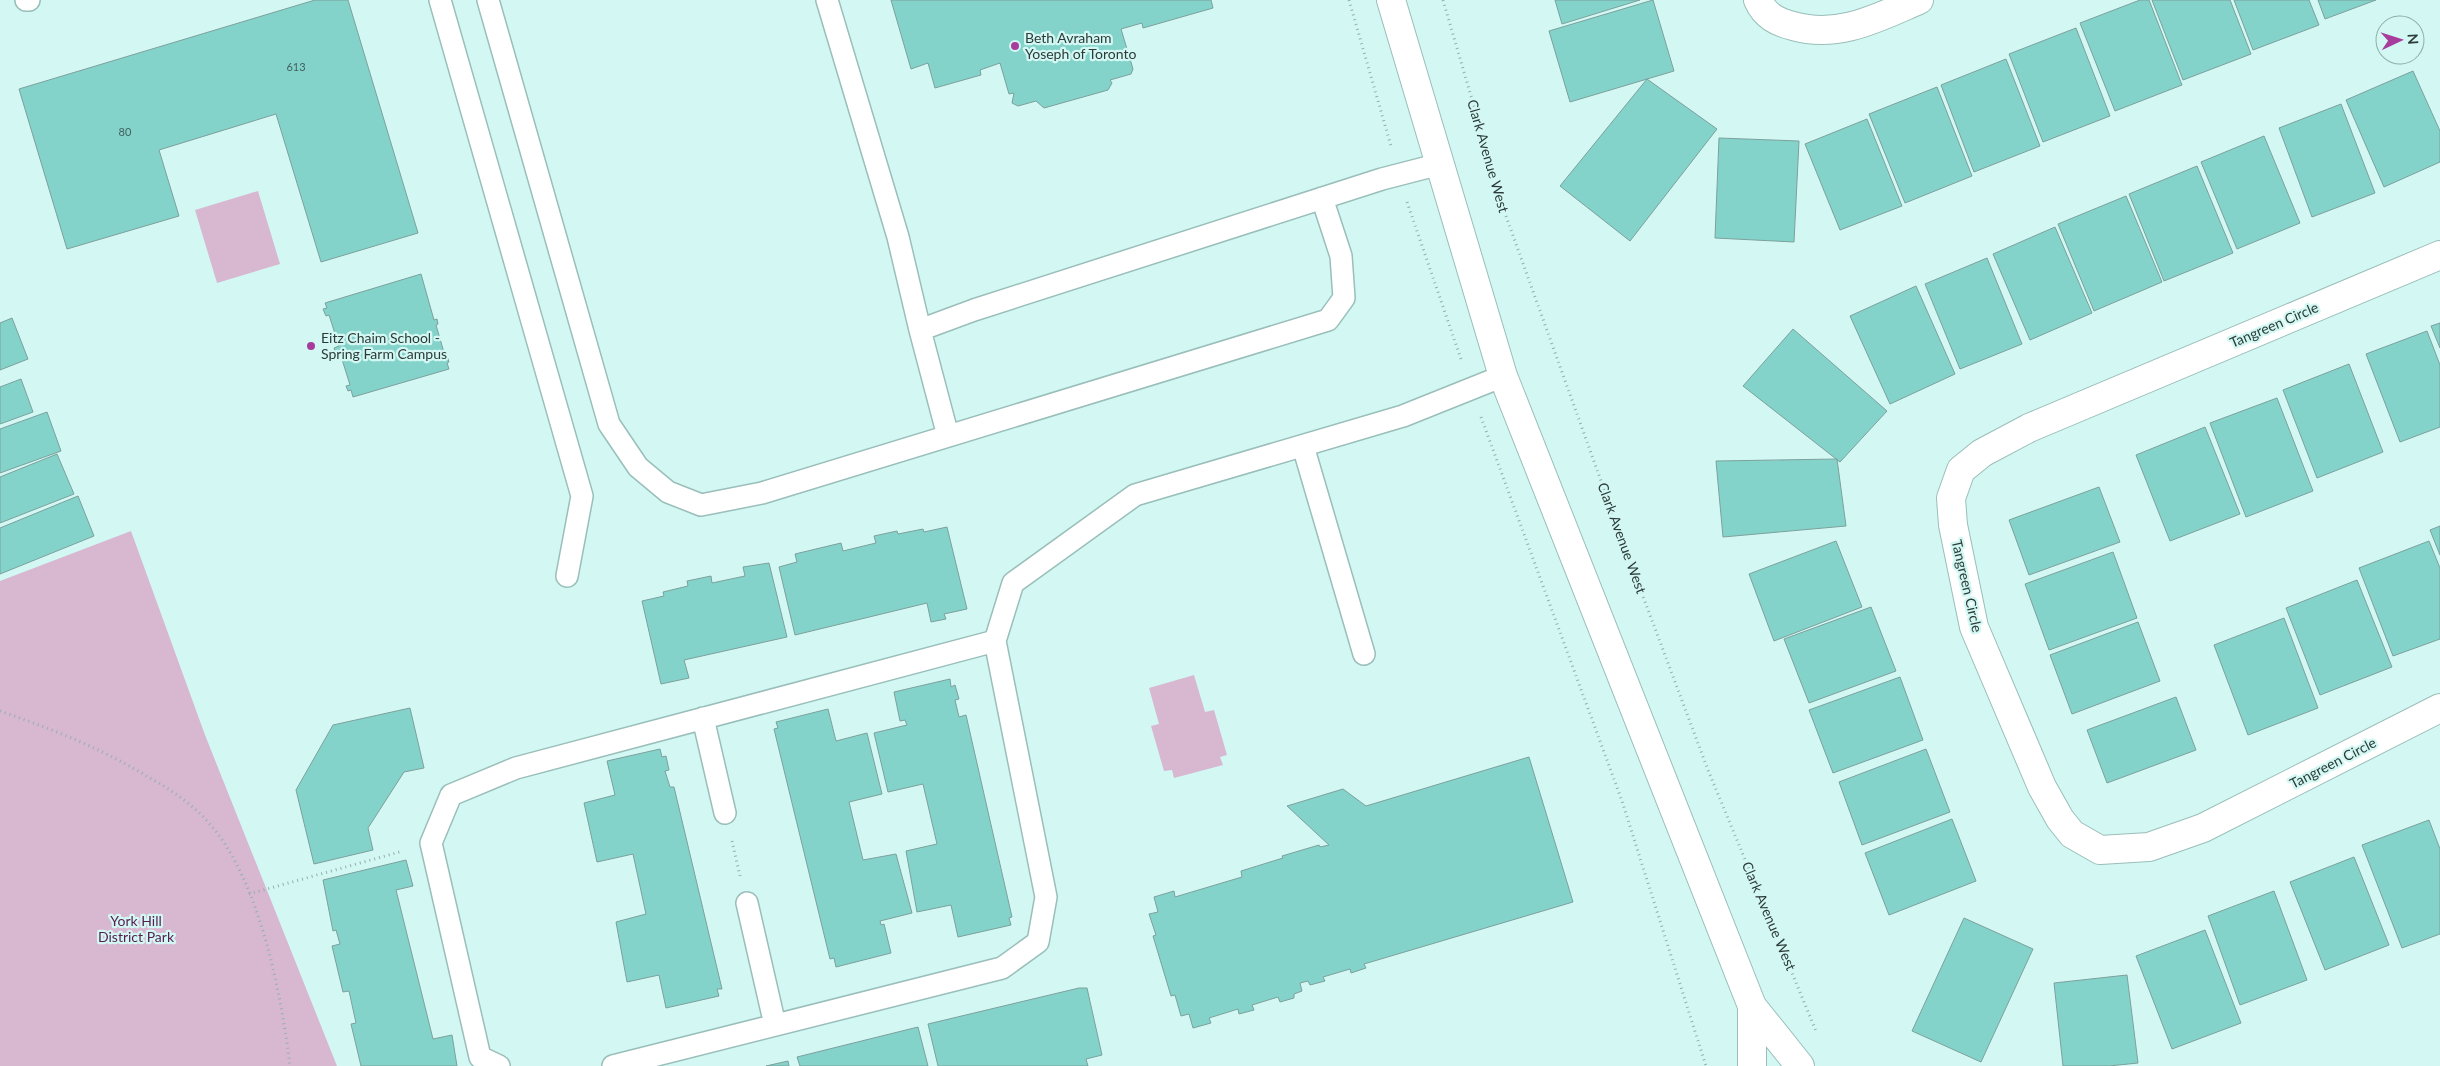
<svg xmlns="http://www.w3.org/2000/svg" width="2440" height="1066" font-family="Lato,sans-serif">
	<rect width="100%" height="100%" fill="#d3f8f3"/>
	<path fill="#d8b7d1" d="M 258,191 L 280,264 L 217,283 L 195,210 Z
		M 131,531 L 205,735 L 337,1066 L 0,1066 L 0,581 Z
		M 1194,675 L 1205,712 L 1214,710 L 1227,755 L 1220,757 L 1223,765 L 1174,778 L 1172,770 L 1164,771 L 1151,726 L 1159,724 L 1149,688 Z"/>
	<path fill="#84d3cb" stroke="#7da09c" d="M 315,0 L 348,0 L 418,233 L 321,262 L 276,114 L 159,150 L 179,216 L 67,249 L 19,89 Z
		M 891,0 L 1211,0 L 1213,8 L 1143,28 L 1142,23 L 1121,29 L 1133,69 L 1131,74 L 1110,80 L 1112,83 L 1108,90 L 1044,108 L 1036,101 L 1018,106 L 1012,103 L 1014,93 L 1009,94 L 1000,63 L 980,70 L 981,75 L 935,88 L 928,63 L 911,69 Z
		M 1555,0 L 1640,0 L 1562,24 Z
		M 1653,0 L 1674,71 L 1570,102 L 1549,31 Z
		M 2140,0 L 2149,0 L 2182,85 L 2115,111 L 2080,23 Z
		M 2152,0 L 2230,0 L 2251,54 L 2183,80 Z
		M 2234,0 L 2309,0 L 2319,25 L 2253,50 Z
		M 2318,0 L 2376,0 L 2325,19 Z
		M 2076,28 L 2110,116 L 2043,142 L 2009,54 Z
		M 2006,59 L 2040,146 L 1974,172 L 1941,85 Z
		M 2413,71 L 2440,131 L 2440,162 L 2384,187 L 2346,100 Z
		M 1647,79 L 1717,129 L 1630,241 L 1560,186 Z
		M 1937,87 L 1972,176 L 1905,203 L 1869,114 Z
		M 2341,104 L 2375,193 L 2312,217 L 2279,128 Z
		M 1867,119 L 1902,206 L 1840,230 L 1805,144 Z
		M 2264,136 L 2300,223 L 2237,249 L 2201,162 Z
		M 1719,138 L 1799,141 L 1794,242 L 1715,238 Z
		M 2197,166 L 2233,253 L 2164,281 L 2129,194 Z
		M 2126,196 L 2162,282 L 2094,311 L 2058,224 Z
		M 2055,227 L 2092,313 L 2030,340 L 1993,254 Z
		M 1987,258 L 2022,344 L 1960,369 L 1925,284 Z
		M 421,274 L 434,320 L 437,319 L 438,324 L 436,325 L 445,356 L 447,356 L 449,362 L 447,363 L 449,369 L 353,397 L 351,390 L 348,391 L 346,386 L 350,385 L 340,353 L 336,354 L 334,348 L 339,346 L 329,315 L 326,316 L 323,309 L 327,308 L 325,303 Z
		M 1916,286 L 1955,374 L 1890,404 L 1850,316 Z
		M 12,318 L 28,359 L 0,370 L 0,323 Z
		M 2440,323 L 2440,348 L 2431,326 Z
		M 1793,329 L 1887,411 L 1840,462 L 1743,386 Z
		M 2427,331 L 2440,365 L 2440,427 L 2400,442 L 2366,354 Z
		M 2349,364 L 2383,452 L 2317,478 L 2283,390 Z
		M 21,379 L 33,412 L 0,424 L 0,387 Z
		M 2277,398 L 2313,491 L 2246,517 L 2210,423 Z
		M 47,412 L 61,451 L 0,473 L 0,429 Z
		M 2205,427 L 2240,514 L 2170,541 L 2136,455 Z
		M 57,454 L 74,494 L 0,523 L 0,477 Z
		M 1837,459 L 1846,526 L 1723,537 L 1716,461 Z
		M 2099,487 L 2120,542 L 2029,575 L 2009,520 Z
		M 78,496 L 94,536 L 0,574 L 0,528 Z
		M 2440,526 L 2440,555 L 2430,530 Z
		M 947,527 L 967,609 L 944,614 L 946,619 L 931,622 L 927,603 L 795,635 L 779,567 L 797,562 L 795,554 L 841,543 L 843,551 L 876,543 L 874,536 L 897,531 L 898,534 L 923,529 L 924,532 Z
		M 1836,541 L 1862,607 L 1774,641 L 1749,574 Z
		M 2429,541 L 2440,568 L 2440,639 L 2393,656 L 2359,568 Z
		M 2113,552 L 2137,618 L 2049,650 L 2025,584 Z
		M 769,563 L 787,637 L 684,660 L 689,678 L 661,684 L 642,601 L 664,596 L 663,592 L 688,586 L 687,581 L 711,576 L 712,583 L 745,576 L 743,567 Z
		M 2357,580 L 2392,667 L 2320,695 L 2286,608 Z
		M 1871,607 L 1896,671 L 1809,703 L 1784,639 Z
		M 2284,618 L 2318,708 L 2248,735 L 2214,645 Z
		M 2138,622 L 2160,681 L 2072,714 L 2050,655 Z
		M 1900,677 L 1923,740 L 1833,773 L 1809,710 Z
		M 950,679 L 951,687 L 955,685 L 959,699 L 955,700 L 959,717 L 966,715 L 1012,917 L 1009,918 L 1011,925 L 958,937 L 951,905 L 917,912 L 906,851 L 937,844 L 923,784 L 888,792 L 874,733 L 907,725 L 905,720 L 900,721 L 894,692 Z
		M 2176,697 L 2196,750 L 2107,783 L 2087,730 Z
		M 410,708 L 424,768 L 404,772 L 368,828 L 373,850 L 314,864 L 296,790 L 333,725 Z
		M 828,709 L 836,741 L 867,733 L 882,794 L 849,802 L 863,860 L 896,854 L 912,913 L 880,921 L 881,925 L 884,924 L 891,953 L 836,967 L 834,958 L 830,959 L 774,729 L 778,728 L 776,722 Z
		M 660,749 L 662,757 L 666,756 L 669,770 L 665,771 L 670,787 L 674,787 L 722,989 L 717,989 L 719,996 L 666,1008 L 659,975 L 627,982 L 616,922 L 646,914 L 633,854 L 597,862 L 584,803 L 615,795 L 607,761 Z
		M 1926,749 L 1950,812 L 1862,845 L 1839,782 Z
		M 1529,757 L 1573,902 L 1364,964 L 1366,968 L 1351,973 L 1350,969 L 1323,977 L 1325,981 L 1310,985 L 1308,981 L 1300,983 L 1302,991 L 1294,994 L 1294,998 L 1280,1002 L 1278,997 L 1252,1005 L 1254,1010 L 1239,1014 L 1238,1009 L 1209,1018 L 1211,1023 L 1193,1028 L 1189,1014 L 1181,1016 L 1175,995 L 1171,996 L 1153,936 L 1156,935 L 1149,914 L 1158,912 L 1154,897 L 1174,891 L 1175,897 L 1242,877 L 1241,871 L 1283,858 L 1282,856 L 1319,845 L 1320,847 L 1329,845 L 1287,806 L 1343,789 L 1366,806 Z
		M 1952,819 L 1976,881 L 1889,915 L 1865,853 Z
		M 2429,820 L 2440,849 L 2440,934 L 2402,948 L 2362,845 Z
		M 2354,857 L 2389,945 L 2325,970 L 2290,882 Z
		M 406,860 L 413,886 L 396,890 L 433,1039 L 452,1035 L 457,1066 L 361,1066 L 351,1024 L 356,1023 L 349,991 L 343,992 L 332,946 L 340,944 L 336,930 L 333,931 L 323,880 Z
		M 2274,891 L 2307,980 L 2240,1005 L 2208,916 Z
		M 1964,918 L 2033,949 L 1981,1062 L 1912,1031 Z
		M 2205,930 L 2241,1023 L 2172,1049 L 2136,956 Z
		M 2127,975 L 2138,1063 L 2109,1066 L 2063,1066 L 2054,983 Z
		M 1079,988 L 1087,988 L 1102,1055 L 1086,1059 L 1088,1066 L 938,1066 L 928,1024 Z
		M 918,1027 L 928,1066 L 800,1066 L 797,1057 Z
		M 788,1061 L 789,1066 L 766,1066 Z"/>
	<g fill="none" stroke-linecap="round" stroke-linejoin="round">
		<defs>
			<path id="service" d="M 26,0 L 29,0
				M 440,0 L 582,496 L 567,576
				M 488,0 L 609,424 L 638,467 L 668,492 L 701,505 L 762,493 L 1328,320 L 1344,298 L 1341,256 L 1322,198
				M 827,0 L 898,237 L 920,330 L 974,310 L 1382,179 L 1440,164
				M 920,330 L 948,436
				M 1303,446 L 1364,654
				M 703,718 L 725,813
				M 747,903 L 775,1025
				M 499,1066 L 480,1057 L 431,843 L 451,795 L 516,768 L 995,641
				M 613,1066 L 1002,968 L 1038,942 L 1046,897 L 995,641 L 1013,583 L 1135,495 L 1403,416 L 1503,376"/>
			<path id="minor" d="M 1758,0 C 1765,16 1777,22 1793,26 C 1839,39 1877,18 1919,0
				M 2440,255 L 2029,428 L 1982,453 L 1961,470 L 1951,498 L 1953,525 L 1974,627 L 2042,787 L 2060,819 L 2072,834 L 2100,850 L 2149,847 L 2203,828 L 2440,708"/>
			<path id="tertiary" d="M 1391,0 L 1503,376 L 1752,1006 L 1800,1066
				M 1752,1006 L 1752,1066"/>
		</defs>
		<use href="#service" stroke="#9abeba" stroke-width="24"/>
		<use href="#minor" stroke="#9abeba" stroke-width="30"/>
		<use href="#tertiary" stroke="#9abeba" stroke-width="30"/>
		<path stroke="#94b0ac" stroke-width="3" stroke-dasharray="1 4" stroke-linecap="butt" d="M 1349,0 L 1391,146
			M 1443,0 L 1506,216 L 1629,559 L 1708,770 L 1816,1031
			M 1407,202 L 1462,362
			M 1481,417 L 1622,801 L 1706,1066
			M 0,711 C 52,729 101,748 148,777 C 170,789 191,803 208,822 C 259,878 281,992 290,1066
			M 732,841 L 740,876
			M 249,894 L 403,851"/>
		<use href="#service" stroke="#fff" stroke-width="21"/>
		<use href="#minor" stroke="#fff" stroke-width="28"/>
		<use href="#tertiary" stroke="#fff" stroke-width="28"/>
	</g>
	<g fill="#a83c9c" stroke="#d3f8f3" stroke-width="2">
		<circle cx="1015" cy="46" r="5"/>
		<circle cx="311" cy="346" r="5"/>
	</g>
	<g text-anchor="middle" stroke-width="4.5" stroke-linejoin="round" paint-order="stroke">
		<g font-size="11" fill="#42615e">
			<text x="296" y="71">613</text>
			<text x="125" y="136">80</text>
		</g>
		<g font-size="14" fill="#2c3b39" stroke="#d3f8f3" text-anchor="start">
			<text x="1025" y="43">Beth Avraham<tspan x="1025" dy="16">Yoseph of Toronto</tspan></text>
			<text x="321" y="343">Eitz Chaim School -<tspan x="321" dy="16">Spring Farm Campus</tspan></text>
		</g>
		<g font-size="14" fill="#2c3b39" stroke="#d3f8f3">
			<text transform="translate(1488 156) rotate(74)" y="5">Clark Avenue West</text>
			<text transform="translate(2274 325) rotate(-23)" y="5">Tangreen Circle</text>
			<text transform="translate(1622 538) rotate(70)" y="5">Clark Avenue West</text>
			<text transform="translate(1967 586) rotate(77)" y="5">Tangreen Circle</text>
			<text transform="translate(2333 763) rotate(-27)" y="5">Tangreen Circle</text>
			<text transform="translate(1769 916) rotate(67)" y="5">Clark Avenue West</text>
		</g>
		<g font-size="14" fill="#571d50" stroke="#d3f8f3">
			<text x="136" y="926">York Hill<tspan x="136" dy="16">District Park</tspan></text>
		</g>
	</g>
	<g transform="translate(2400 40) rotate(86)"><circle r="24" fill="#d3f8f3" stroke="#90aca9"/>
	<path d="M0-4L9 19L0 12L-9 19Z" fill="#a83c9c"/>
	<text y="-8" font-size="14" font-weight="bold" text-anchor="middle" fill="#2c3b39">N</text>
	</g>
</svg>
